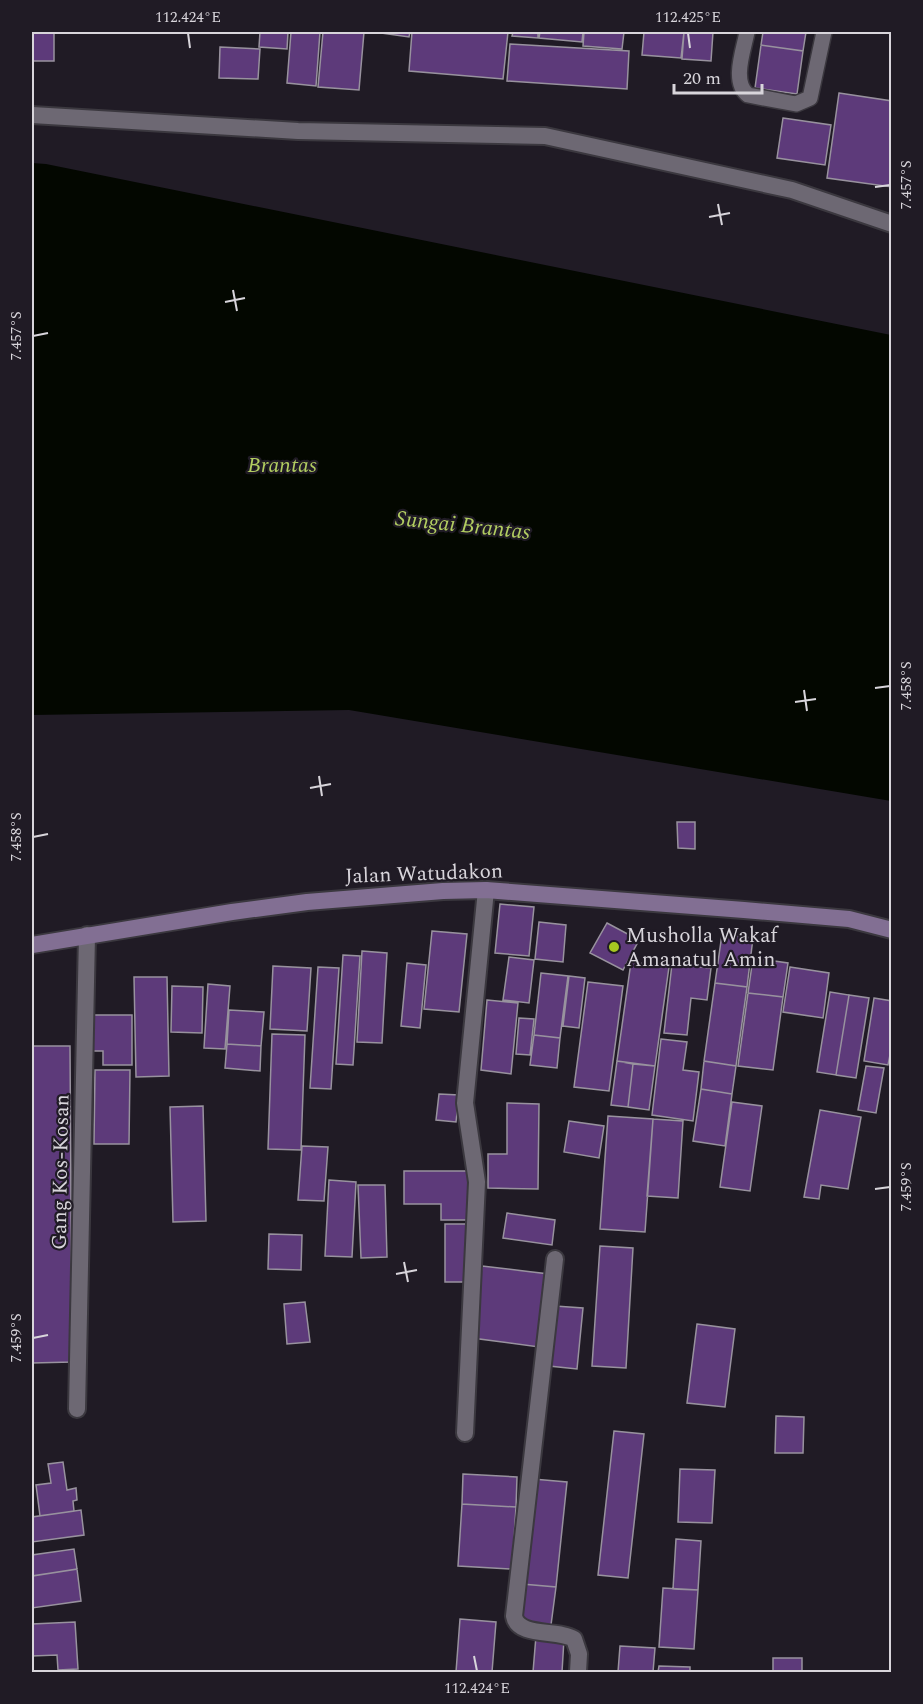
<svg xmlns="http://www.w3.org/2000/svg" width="923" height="1704" font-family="Spectral,serif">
	<rect width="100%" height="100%" fill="#201b25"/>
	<path fill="#030700" d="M 32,163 L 46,164 L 891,335 L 891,801 L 349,710 L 32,715 Z"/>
	<path fill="#5d3a7a" stroke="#98929e" stroke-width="1.5" d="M 32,32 L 54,32 L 54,61 L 32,61 Z
		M 260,32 L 288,32 L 287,49 L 259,47 Z
		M 291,32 L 320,32 L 316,86 L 287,83 Z
		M 323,32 L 364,32 L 359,90 L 318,87 Z
		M 374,32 L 410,32 L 409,37 Z
		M 412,32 L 508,32 L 503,79 L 409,71 Z
		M 513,32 L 538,32 L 538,38 L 512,36 Z
		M 540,32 L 583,32 L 582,42 L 539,38 Z
		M 584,32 L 624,32 L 622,49 L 583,46 Z
		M 644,32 L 684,32 L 681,58 L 642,55 Z
		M 684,32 L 713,32 L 711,61 L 682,59 Z
		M 763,32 L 806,32 L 803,51 L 761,45 Z
		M 510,44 L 629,51 L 627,89 L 507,81 Z
		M 761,45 L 803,51 L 797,94 L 755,88 Z
		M 220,47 L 260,49 L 258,79 L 219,78 Z
		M 839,93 L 892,101 L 892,187 L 827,178 Z
		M 783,118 L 831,125 L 825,165 L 777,158 Z
		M 677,822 L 695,822 L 695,849 L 678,848 Z
		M 500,904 L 534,907 L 529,956 L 495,953 Z
		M 539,922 L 566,925 L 563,962 L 535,959 Z
		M 607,923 L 639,940 L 623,970 L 590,953 Z
		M 432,931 L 467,934 L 459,1012 L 424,1009 Z
		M 722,934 L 753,938 L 747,987 L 715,983 Z
		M 362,951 L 387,953 L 382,1043 L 357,1042 Z
		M 343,955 L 360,956 L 353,1065 L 336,1064 Z
		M 509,957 L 534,960 L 529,1003 L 503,1000 Z
		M 753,958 L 788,963 L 783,997 L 748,993 Z
		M 631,962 L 669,967 L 655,1066 L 617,1061 Z
		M 407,963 L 426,965 L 420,1028 L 401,1026 Z
		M 672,964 L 711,968 L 707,1000 L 691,998 L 687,1035 L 664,1033 Z
		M 273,966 L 311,968 L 307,1031 L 270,1029 Z
		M 318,967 L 339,968 L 331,1089 L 310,1088 Z
		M 790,967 L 829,973 L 823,1018 L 783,1012 Z
		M 541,973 L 568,976 L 560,1038 L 534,1035 Z
		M 569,976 L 585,978 L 579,1028 L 563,1026 Z
		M 134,977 L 167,977 L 169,1076 L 136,1077 Z
		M 588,982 L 623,986 L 609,1091 L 574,1087 Z
		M 715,983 L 747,987 L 736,1066 L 704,1061 Z
		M 208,984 L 230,986 L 225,1049 L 204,1048 Z
		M 172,986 L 203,987 L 202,1033 L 171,1032 Z
		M 830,992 L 849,995 L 836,1075 L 817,1072 Z
		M 748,993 L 783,997 L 773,1070 L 738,1066 Z
		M 849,995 L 869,998 L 856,1078 L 836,1075 Z
		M 874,998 L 892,1001 L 892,1045 L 888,1065 L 864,1061 Z
		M 487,1000 L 518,1003 L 511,1074 L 481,1070 Z
		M 229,1010 L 264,1012 L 261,1046 L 227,1044 Z
		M 93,1015 L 132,1015 L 132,1065 L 103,1065 L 103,1051 L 93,1051 Z
		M 519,1018 L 534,1019 L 530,1055 L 516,1054 Z
		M 272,1034 L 305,1035 L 301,1150 L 268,1149 Z
		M 534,1035 L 560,1038 L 557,1068 L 530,1065 Z
		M 661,1039 L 687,1042 L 683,1070 L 699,1072 L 693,1121 L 652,1115 Z
		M 227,1044 L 261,1046 L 260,1071 L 225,1068 Z
		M 32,1046 L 70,1046 L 72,1362 L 32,1363 Z
		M 617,1061 L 633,1064 L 628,1107 L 611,1105 Z
		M 704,1061 L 736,1066 L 732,1094 L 701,1089 Z
		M 633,1064 L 655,1066 L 649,1110 L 628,1107 Z
		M 866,1066 L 884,1068 L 876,1113 L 858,1110 Z
		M 95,1070 L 130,1070 L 129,1144 L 94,1144 Z
		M 701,1089 L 732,1094 L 725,1146 L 693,1141 Z
		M 439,1094 L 459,1095 L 456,1122 L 436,1120 Z
		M 732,1102 L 762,1106 L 750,1191 L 720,1187 Z
		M 507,1103 L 539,1104 L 538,1189 L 488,1188 L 488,1154 L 507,1154 Z
		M 203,1106 L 206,1221 L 173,1222 L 170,1107 Z
		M 820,1110 L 861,1117 L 848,1189 L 821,1185 L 819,1199 L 804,1197 Z
		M 608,1116 L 653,1119 L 645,1232 L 600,1229 Z
		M 653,1119 L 683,1121 L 678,1198 L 647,1196 Z
		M 569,1121 L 604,1126 L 599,1158 L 564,1152 Z
		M 302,1146 L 328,1147 L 324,1201 L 298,1200 Z
		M 404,1171 L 472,1171 L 472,1220 L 441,1220 L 441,1204 L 404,1204 Z
		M 329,1180 L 356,1182 L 352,1257 L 325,1256 Z
		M 358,1185 L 385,1185 L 387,1257 L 361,1258 Z
		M 507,1213 L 555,1220 L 552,1245 L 503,1238 Z
		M 445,1224 L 471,1224 L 471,1282 L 445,1282 Z
		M 269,1234 L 302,1235 L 301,1270 L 268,1269 Z
		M 600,1246 L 633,1248 L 626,1368 L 592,1366 Z
		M 482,1266 L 549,1274 L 539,1347 L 472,1338 Z
		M 305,1302 L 310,1342 L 287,1344 L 284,1304 Z
		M 555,1306 L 583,1308 L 577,1369 L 549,1366 Z
		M 697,1324 L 735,1329 L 725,1407 L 687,1403 Z
		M 776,1416 L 804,1417 L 803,1453 L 775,1453 Z
		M 614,1431 L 644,1434 L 628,1578 L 598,1575 Z
		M 63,1462 L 67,1490 L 76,1488 L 77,1500 L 73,1501 L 74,1511 L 40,1516 L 36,1485 L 51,1483 L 48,1464 Z
		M 680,1469 L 715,1470 L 712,1523 L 678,1522 Z
		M 463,1474 L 517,1477 L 516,1507 L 462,1504 Z
		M 533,1479 L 567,1482 L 556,1587 L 522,1584 Z
		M 462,1504 L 516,1507 L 512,1569 L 458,1566 Z
		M 81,1510 L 84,1535 L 32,1542 L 32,1517 Z
		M 676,1539 L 701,1541 L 698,1590 L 673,1589 Z
		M 74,1549 L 77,1569 L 32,1576 L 32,1555 Z
		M 77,1569 L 81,1601 L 32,1608 L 32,1576 Z
		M 522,1584 L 556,1587 L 551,1625 L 517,1621 Z
		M 663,1588 L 698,1590 L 694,1649 L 659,1647 Z
		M 460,1619 L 496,1622 L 492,1672 L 456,1672 Z
		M 75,1622 L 78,1669 L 58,1670 L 57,1655 L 32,1656 L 32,1624 Z
		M 536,1636 L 564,1639 L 562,1672 L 533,1672 Z
		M 620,1646 L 655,1648 L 653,1672 L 618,1672 Z
		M 773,1658 L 802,1658 L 802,1672 L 773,1672 Z
		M 659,1666 L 690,1667 L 690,1672 L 658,1672 Z"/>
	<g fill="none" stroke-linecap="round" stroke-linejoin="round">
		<defs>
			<path id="service" d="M 747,32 C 744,49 731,82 748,95 L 796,104 L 810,98 L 824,32"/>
			<path id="minor" d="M 32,115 L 298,131 L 545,136 L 792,190 L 892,224
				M 555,1259 L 514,1616 C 518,1638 558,1629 574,1639 L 579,1654 L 578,1672
				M 77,1409 L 87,935
				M 465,1433 L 477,1182 L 465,1103 L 486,890"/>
			<path id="secondary" d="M 32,945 L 232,912 L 307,902 L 443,891 L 486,890 L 744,910 L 849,919 L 892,930"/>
		</defs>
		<use href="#service" stroke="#3b383f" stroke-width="18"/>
		<use href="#minor" stroke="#3b383f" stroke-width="20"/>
		<use href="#secondary" stroke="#3b383f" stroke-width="20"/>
		<use href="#service" stroke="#6d6873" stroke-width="15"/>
		<use href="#minor" stroke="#6d6873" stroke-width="16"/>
		<use href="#secondary" stroke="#826f93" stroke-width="16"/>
	</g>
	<path fill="none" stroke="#d8d5db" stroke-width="2" d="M 188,33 L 190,48M 688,33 L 690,48M 875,187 L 890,185M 718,204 L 722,225M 709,217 L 730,213M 233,290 L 237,311M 225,302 L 245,298M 33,336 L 48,333M 875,688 L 890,686M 804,690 L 807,711M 795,702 L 816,699M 319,776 L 322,796M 310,788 L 331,784M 33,837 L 48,834M 875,1189 L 890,1187M 404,1262 L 408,1282M 396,1274 L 417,1270M 33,1338 L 48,1335M 474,1656 L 477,1671"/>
	<circle fill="#a6c820" stroke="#201b25" stroke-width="2" cx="614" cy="947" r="6"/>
	<g text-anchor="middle" stroke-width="4.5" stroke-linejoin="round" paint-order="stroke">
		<g font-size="21" fill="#d8d5db" stroke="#201b25">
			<text transform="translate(424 873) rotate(-2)" y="7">Jalan Watudakon</text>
			<text transform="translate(60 1172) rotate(-89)" y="7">Gang Kos-Kosan</text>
		</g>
		<g font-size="21" fill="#d8d5db" stroke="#201b25" text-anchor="start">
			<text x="626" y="942">Musholla Wakaf<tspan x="626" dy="24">Amanatul Amin</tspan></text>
		</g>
		<g font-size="22" font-style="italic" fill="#b2cd61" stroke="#201b25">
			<text x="282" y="472">Brantas</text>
			<text transform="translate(463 524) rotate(6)" y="8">Sungai Brantas</text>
		</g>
	</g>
	<rect width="923" height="1704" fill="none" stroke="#201b25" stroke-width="66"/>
	<path d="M674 84v9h88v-9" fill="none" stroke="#d8d5db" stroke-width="3"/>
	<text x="683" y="84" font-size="18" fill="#d8d5db" stroke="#201b25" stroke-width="4.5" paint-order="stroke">20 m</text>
	<rect x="33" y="33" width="857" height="1638" fill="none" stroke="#d8d5db" stroke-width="2"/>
	<g font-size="15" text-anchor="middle" fill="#d8d5db">
		<text x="188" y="22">112.424°E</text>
		<text x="688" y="22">112.425°E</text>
		<text transform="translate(906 185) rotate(-90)" y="5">7.457°S</text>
		<text transform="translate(16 336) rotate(-90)" y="5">7.457°S</text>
		<text transform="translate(906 686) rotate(-90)" y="5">7.458°S</text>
		<text transform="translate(16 837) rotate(-90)" y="5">7.458°S</text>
		<text transform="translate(906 1187) rotate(-90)" y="5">7.459°S</text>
		<text transform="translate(16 1338) rotate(-90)" y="5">7.459°S</text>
		<text x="477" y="1693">112.424°E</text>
	</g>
</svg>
